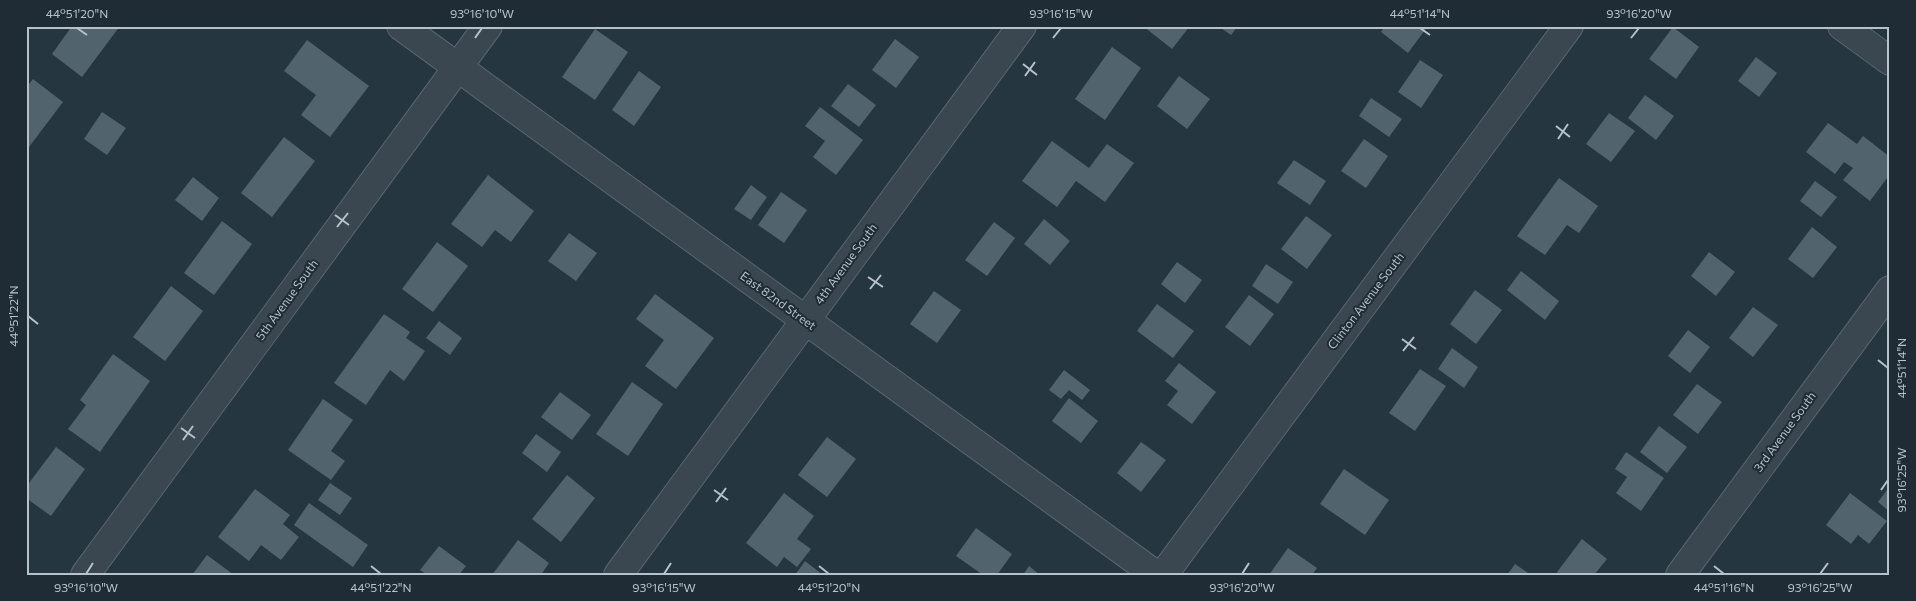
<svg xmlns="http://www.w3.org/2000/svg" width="1916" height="601" font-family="Commissioner,sans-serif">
	<rect width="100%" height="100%" fill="#263640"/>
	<path fill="#51636d" d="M 72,26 L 120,26 L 82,77 L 52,54 Z
		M 1143,26 L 1190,26 L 1172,49 Z
		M 1218,26 L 1238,26 L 1231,35 Z
		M 1385,26 L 1428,26 L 1408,53 L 1381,32 Z
		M 1673,27 L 1699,47 L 1676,79 L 1649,59 Z
		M 595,29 L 628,52 L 595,100 L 562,77 Z
		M 895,39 L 919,57 L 896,88 L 872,70 Z
		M 307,40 L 369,86 L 330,137 L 301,115 L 316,95 L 284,71 Z
		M 1112,47 L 1141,68 L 1105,120 L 1075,99 Z
		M 1756,57 L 1777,73 L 1759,97 L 1738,81 Z
		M 1420,60 L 1443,75 L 1421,108 L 1398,92 Z
		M 639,71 L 661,87 L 634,126 L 612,110 Z
		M 1179,76 L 1210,99 L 1187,129 L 1157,106 Z
		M 33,79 L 63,102 L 26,151 L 26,88 Z
		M 848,84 L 876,105 L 859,127 L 831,106 Z
		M 1645,95 L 1674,116 L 1656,140 L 1628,118 Z
		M 1371,98 L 1402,119 L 1389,137 L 1359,116 Z
		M 820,107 L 863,140 L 836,175 L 813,157 L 825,141 L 805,126 Z
		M 102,112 L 126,128 L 107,155 L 84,139 Z
		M 1609,113 L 1635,131 L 1611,162 L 1586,144 Z
		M 1828,123 L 1857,144 L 1863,136 L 1890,157 L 1890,174 L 1870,201 L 1843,180 L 1853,168 L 1844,162 L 1835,174 L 1806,152 Z
		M 284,137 L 315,161 L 272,217 L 241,193 Z
		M 1364,139 L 1388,156 L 1366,188 L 1341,171 Z
		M 1052,141 L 1089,168 L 1107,144 L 1134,163 L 1105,202 L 1076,181 L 1057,207 L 1022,181 Z
		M 1294,160 L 1326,181 L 1310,205 L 1277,183 Z
		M 488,175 L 534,211 L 511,242 L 495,230 L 482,247 L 451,224 Z
		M 193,177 L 219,198 L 202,221 L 175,200 Z
		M 1559,178 L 1598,206 L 1579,233 L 1567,225 L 1545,255 L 1517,236 Z
		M 1815,181 L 1837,197 L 1821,217 L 1800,201 Z
		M 751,185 L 767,197 L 751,220 L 734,209 Z
		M 781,192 L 807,210 L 784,243 L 758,225 Z
		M 1306,216 L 1332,235 L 1307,269 L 1281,249 Z
		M 1044,219 L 1070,241 L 1050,265 L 1024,244 Z
		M 222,221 L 252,244 L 214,295 L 184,273 Z
		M 994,222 L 1015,238 L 987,276 L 965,260 Z
		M 1812,227 L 1837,247 L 1813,278 L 1788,259 Z
		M 569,233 L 597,253 L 576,281 L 548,261 Z
		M 437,242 L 468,266 L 433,312 L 402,289 Z
		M 1709,252 L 1735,272 L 1716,296 L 1691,276 Z
		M 1177,262 L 1202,280 L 1185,303 L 1161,284 Z
		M 1266,264 L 1293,282 L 1278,304 L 1252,286 Z
		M 1521,271 L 1559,301 L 1545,320 L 1507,290 Z
		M 171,286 L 203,311 L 165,361 L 133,337 Z
		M 1475,290 L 1502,310 L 1476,344 L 1450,324 Z
		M 934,291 L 961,310 L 937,343 L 910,324 Z
		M 655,294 L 714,338 L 676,389 L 645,366 L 664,340 L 636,319 Z
		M 1249,295 L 1274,314 L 1250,346 L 1225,327 Z
		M 1157,304 L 1194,331 L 1173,358 L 1137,331 Z
		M 1753,307 L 1778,325 L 1753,357 L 1729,338 Z
		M 384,314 L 410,332 L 406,338 L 425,351 L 404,381 L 390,370 L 366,405 L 334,383 Z
		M 439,321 L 462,338 L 450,355 L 426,338 Z
		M 1688,330 L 1710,347 L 1690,373 L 1668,356 Z
		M 1452,348 L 1478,367 L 1464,388 L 1438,369 Z
		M 113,354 L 150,381 L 100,452 L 68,429 L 86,405 L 80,400 Z
		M 1179,363 L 1216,392 L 1192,424 L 1167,405 L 1178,391 L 1165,381 Z
		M 1420,369 L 1446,386 L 1415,431 L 1389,413 Z
		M 1064,370 L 1090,390 L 1082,400 L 1069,390 L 1061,399 L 1049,390 Z
		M 632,382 L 663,404 L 628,456 L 596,434 Z
		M 1697,384 L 1722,402 L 1698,434 L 1673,415 Z
		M 560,392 L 591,415 L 572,440 L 541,417 Z
		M 1069,398 L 1098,421 L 1081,443 L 1052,421 Z
		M 323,399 L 353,420 L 331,451 L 345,461 L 331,480 L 288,450 Z
		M 1659,426 L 1687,447 L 1667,473 L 1640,452 Z
		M 536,434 L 561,452 L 547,472 L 522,453 Z
		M 827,437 L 856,459 L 827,497 L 798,475 Z
		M 1141,442 L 1166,460 L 1141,492 L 1117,473 Z
		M 56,447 L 85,469 L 51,516 L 26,498 L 26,487 Z
		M 1626,452 L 1664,478 L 1641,511 L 1616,493 L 1627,477 L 1615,469 Z
		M 1344,469 L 1389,500 L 1365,535 L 1320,504 Z
		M 567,475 L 595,498 L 561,542 L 532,519 Z
		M 330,483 L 352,498 L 340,515 L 318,500 Z
		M 1890,486 L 1890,512 L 1878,502 Z
		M 255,489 L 290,515 L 283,524 L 299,537 L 281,560 L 261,545 L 249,561 L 218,537 Z
		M 784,493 L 814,516 L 797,539 L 811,549 L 797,567 L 784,557 L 777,567 L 746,543 Z
		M 1850,493 L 1887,521 L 1869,544 L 1858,535 L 1851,544 L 1826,525 Z
		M 309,503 L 368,545 L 353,567 L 294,525 Z
		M 976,528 L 1012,554 L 997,575 L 983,575 L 956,556 Z
		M 1582,539 L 1607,559 L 1594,575 L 1561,575 L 1557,572 Z
		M 518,540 L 549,563 L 541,575 L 492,575 Z
		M 439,546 L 466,566 L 459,575 L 427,575 L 420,570 Z
		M 1288,548 L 1317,568 L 1312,575 L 1269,575 Z
		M 207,555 L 234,575 L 192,575 Z
		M 805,561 L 823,575 L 795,575 Z
		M 1515,564 L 1531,575 L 1507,575 Z
		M 1029,566 L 1040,575 L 1023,575 Z"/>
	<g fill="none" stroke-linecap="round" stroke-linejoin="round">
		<defs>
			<path id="minor" d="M 1842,26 L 1890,61
				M 85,575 L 488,26
				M 618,575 L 1022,26
				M 1163,575 L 1569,26
				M 1680,575 L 1890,290"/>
			<path id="tertiary" d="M 401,26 L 1156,575"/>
		</defs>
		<use href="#minor" stroke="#58656d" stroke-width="30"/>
		<use href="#tertiary" stroke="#58656d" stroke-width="30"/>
		<use href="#minor" stroke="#3a4750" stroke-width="28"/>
		<use href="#tertiary" stroke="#3a4750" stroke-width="28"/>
	</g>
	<path fill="none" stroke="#b6c2ca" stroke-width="2" d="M 77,28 L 87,35M 1420,28 L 1430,35M 475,38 L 482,28M 1053,38 L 1061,28M 1631,38 L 1639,28M 1023,64 L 1037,75M 1025,76 L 1035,62M 1556,126 L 1570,137M 1558,139 L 1568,124M 335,215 L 349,225M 337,227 L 348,213M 868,277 L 883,287M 870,289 L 881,275M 28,316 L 38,324M 1402,339 L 1416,349M 1403,351 L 1414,337M 1878,360 L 1888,368M 181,428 L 195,438M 183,440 L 193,426M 714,490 L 728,500M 1881,490 L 1888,480M 716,502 L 726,488M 371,566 L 381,574M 819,566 L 829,574M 1714,566 L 1724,574M 86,574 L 93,563M 664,574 L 671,563M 1242,574 L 1249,563M 1820,574 L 1828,563"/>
	<g text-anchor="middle" stroke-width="4" stroke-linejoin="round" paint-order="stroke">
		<g font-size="12" fill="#b6c2ca" stroke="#1f2c35">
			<text transform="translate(846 264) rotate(-54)" y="4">4th Avenue South</text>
			<text transform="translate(287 300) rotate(-54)" y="4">5th Avenue South</text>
			<text transform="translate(778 301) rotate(36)" y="4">East 82nd Street</text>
			<text transform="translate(1366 301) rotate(-53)" y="4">Clinton Avenue South</text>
			<text transform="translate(1785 432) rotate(-54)" y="4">3rd Avenue South</text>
		</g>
	</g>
	<rect width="1916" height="601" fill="none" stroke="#1f2c35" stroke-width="55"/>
	<rect x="28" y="28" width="1860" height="546" fill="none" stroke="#b6c2ca" stroke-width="2"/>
	<g font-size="12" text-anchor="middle" fill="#b6c2ca">
		<text x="77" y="18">44°51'20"N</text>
		<text x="482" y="18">93°16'10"W</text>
		<text x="1061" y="18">93°16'15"W</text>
		<text x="1420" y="18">44°51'14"N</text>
		<text x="1639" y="18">93°16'20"W</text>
		<text transform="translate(14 316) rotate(-90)" y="4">44°51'22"N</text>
		<text transform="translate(1902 368) rotate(-90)" y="4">44°51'14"N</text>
		<text transform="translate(1902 480) rotate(-90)" y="4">93°16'25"W</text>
		<text x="86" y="592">93°16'10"W</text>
		<text x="381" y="592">44°51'22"N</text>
		<text x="664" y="592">93°16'15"W</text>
		<text x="829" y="592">44°51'20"N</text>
		<text x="1242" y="592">93°16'20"W</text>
		<text x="1724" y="592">44°51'16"N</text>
		<text x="1820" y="592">93°16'25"W</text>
	</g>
</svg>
